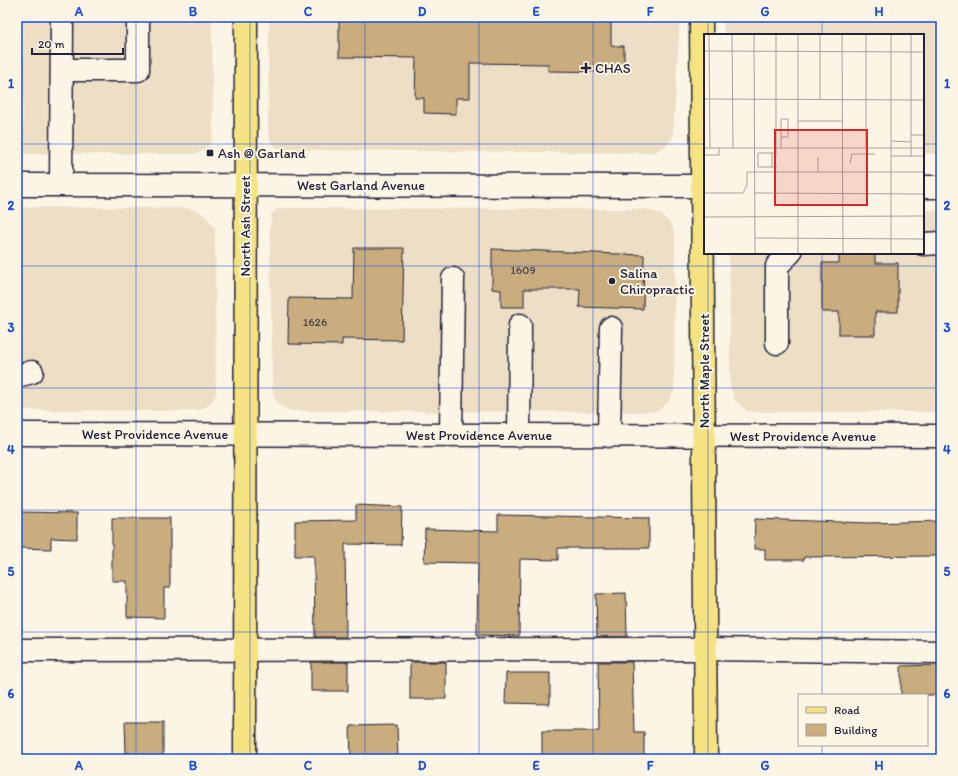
<svg xmlns="http://www.w3.org/2000/svg" width="958" height="776" font-family="Itim,sans-serif">
	<rect width="100%" height="100%" fill="#fcf5e5"/>
	<filter id="ink" filterUnits="userSpaceOnUse"><feTurbulence type="fractalNoise" baseFrequency=".025" numOctaves="2"/><feDisplacementMap in="SourceGraphic" scale="8" xChannelSelector="R" yChannelSelector="G"/><feConvolveMatrix kernelMatrix="1 2 1 2 8 2 1 2 1" color-interpolation-filters="sRGB"/></filter>
	<g filter="url(#ink)">
		<path fill="#eddfc6" d="M 23,17 L 212,17 L 213,135 L 210,144 L 204,150 L 196,154 L 23,154 Z
			M 269,17 L 680,17 L 673,136 L 666,146 L 655,152 L 645,153 L 280,150 L 271,142 L 268,132 Z
			M 723,17 L 941,17 L 941,154 L 923,154 L 923,35 L 724,35 Z
			M 17,207 L 187,208 L 199,211 L 207,218 L 215,228 L 216,394 L 209,405 L 202,409 L 186,411 L 17,410 Z
			M 286,208 L 645,209 L 661,214 L 671,224 L 675,235 L 674,390 L 669,401 L 658,411 L 641,412 L 291,411 L 280,406 L 274,398 L 272,387 L 270,228 L 271,215 L 277,209 Z
			M 923,210 L 941,210 L 941,412 L 761,412 L 747,411 L 741,406 L 734,399 L 730,384 L 729,253 L 923,253 Z"/>
		<path fill="#c9ad7e" stroke="#22223b" d="M 339,17 L 611,17 L 611,46 L 624,46 L 624,72 L 548,71 L 548,64 L 470,63 L 470,98 L 456,98 L 456,114 L 424,113 L 424,98 L 415,98 L 416,58 L 339,57 Z
			M 354,248 L 404,248 L 402,340 L 342,339 L 342,345 L 288,344 L 289,298 L 353,299 Z
			M 492,249 L 644,255 L 643,309 L 579,307 L 580,289 L 524,289 L 524,307 L 501,307 L 501,290 L 492,289 Z
			M 839,253 L 875,253 L 875,263 L 898,263 L 898,312 L 875,312 L 875,335 L 839,335 L 839,312 L 822,312 L 822,263 L 839,263 Z
			M 356,505 L 402,507 L 401,545 L 345,544 L 346,637 L 315,637 L 314,556 L 295,556 L 295,521 L 356,520 Z
			M 17,512 L 77,513 L 77,539 L 51,538 L 51,549 L 17,548 Z
			M 498,515 L 649,518 L 649,548 L 558,548 L 558,560 L 520,559 L 519,636 L 477,635 L 478,563 L 424,562 L 425,529 L 498,531 Z
			M 112,518 L 170,518 L 170,588 L 164,588 L 164,618 L 127,617 L 127,581 L 112,581 Z
			M 755,519 L 870,523 L 939,521 L 940,556 L 804,557 L 804,560 L 765,560 L 765,549 L 754,549 Z
			M 626,593 L 627,637 L 597,637 L 596,594 Z
			M 311,662 L 348,662 L 348,691 L 311,691 Z
			M 410,662 L 446,662 L 446,699 L 410,699 Z
			M 598,662 L 632,662 L 634,732 L 644,732 L 644,759 L 542,759 L 542,731 L 599,731 Z
			M 941,665 L 941,695 L 901,695 L 901,666 Z
			M 506,673 L 550,673 L 550,704 L 505,703 Z
			M 125,722 L 163,722 L 163,759 L 130,759 L 130,753 L 126,753 Z
			M 397,725 L 398,759 L 351,759 L 350,726 Z"/>
		<g fill="none" stroke-linecap="round" stroke-linejoin="round">
			<defs>
				<path id="minor" d="M 62,70 L 138,70 L 138,17
					M 17,185 L 705,186
					M 61,185 L 62,17
					M 923,187 L 941,187
					M 923,244 L 941,243
					M 777,343 L 777,266 L 790,253
					M 17,376 L 32,372
					M 17,434 L 941,436
					M 451,435 L 453,279
					M 519,436 L 520,325
					M 609,436 L 611,328
					M 17,650 L 705,649 L 941,652"/>
				<path id="major" d="M 701,17 L 706,759
					M 245,759 L 246,17"/>
			</defs>
			<use href="#minor" stroke="#22223b" stroke-width="25"/>
			<use href="#major" stroke="#22223b" stroke-width="25"/>
			<use href="#minor" stroke="#fcf5e5" stroke-width="22"/>
			<use href="#major" stroke="#f5e382" stroke-width="22"/>
		</g>
	</g>
	<path fill="none" stroke="#1d4ed8" stroke-width="1" stroke-opacity="0.55" d="M 136,17 L 136,759M 250,17 L 250,759M 365,17 L 365,759M 479,17 L 479,759M 593,17 L 593,759M 708,17 L 708,35M 822,17 L 822,35M 17,144 L 705,144M 923,144 L 941,144M 708,253 L 708,759M 822,253 L 822,695M 17,266 L 941,266M 17,388 L 941,388M 17,510 L 941,510M 17,632 L 941,632M 822,745 L 822,759"/>
	<g fill="#22223b" stroke="#fcf5e5" stroke-width="1.5">
		<path d="M584 62h4v4h4v4h-4v4h-4v-4h-4v-4h4z"/>
		<rect x="206" y="149" width="8" height="8" rx="2"/>
		<circle cx="612" cy="281" r="4"/>
	</g>
	<g text-anchor="middle" stroke-width="4" stroke-linejoin="round" paint-order="stroke">
		<g font-size="12" fill="#4c454c">
			<text x="523" y="274">1609</text>
			<text x="315" y="326">1626</text>
		</g>
		<g font-size="14" fill="#22223b" stroke="#fcf5e5" text-anchor="start">
			<text x="595" y="73">CHAS</text>
			<text x="218" y="158">Ash @ Garland</text>
			<text x="620" y="278">Salina<tspan x="620" dy="16">Chiropractic</tspan></text>
		</g>
		<g font-size="14" fill="#22223b" stroke="#fcf5e5">
			<text x="361" y="190">West Garland Avenue</text>
			<text transform="translate(245 226) rotate(-90)" y="5">North Ash Street</text>
			<text transform="translate(704 371) rotate(-90)" y="5">North Maple Street</text>
			<text x="155" y="439">West Providence Avenue</text>
			<text x="479" y="440">West Providence Avenue</text>
			<text x="803" y="441">West Providence Avenue</text>
		</g>
	</g>
	<g transform="translate(704 34)">
		<rect width="220" height="220" fill="#fcf5e5"/>
		<path fill="none" stroke="#a5a1a1" stroke-width="1" d="M 5,0 L 6,114M 28,0 L 29,114M 50,0 L 51,220M 94,0 L 94,220M 116,0 L 116,66M 138,0 L 139,220M 162,0 L 162,114M 187,0 L 187,220M 0,17 L 220,18M 0,65 L 220,66M 94,87 L 138,87M 207,101 L 220,101M 187,107 L 207,108M 0,114 L 220,114M 77,114 L 77,85 L 84,85 L 84,103 L 77,103M 72,119 L 71,133 L 73,132M 0,121 L 15,121 L 15,114M 187,122 L 220,122M 207,122 L 207,0M 146,129 L 148,120 L 171,120M 68,133 L 68,119M 71,138 L 71,133 L 54,133 L 54,119 L 72,119 L 72,0M 114,138 L 114,123M 0,159 L 39,159 L 43,151 L 43,138 L 220,138M 50,159 L 220,160M 0,183 L 220,182M 51,204 L 220,205"/>
		<path fill="#d62828" fill-opacity="0.15" stroke="#d62828" stroke-width="2" d="M 71,96 L 163,96 L 163,171 L 71,171 Z"/>
		<rect width="220" height="220" fill="none" stroke="#22223b" stroke-width="2"/>
	</g>
	<rect width="958" height="776" fill="none" stroke="#fcf5e5" stroke-width="44"/>
	<rect x="798" y="694" width="130" height="52" fill="#fcf5e5" stroke="#a5a1a1"/>
	<rect x="806" y="707" width="20" height="6" fill="#f5e382" stroke="#a5a1a1"/>
	<text x="834" y="714" font-size="12" fill="#22223b">Road</text>
	<rect x="806" y="724" width="20" height="12" fill="#c9ad7e" stroke="#a5a1a1"/>
	<text x="834" y="734" font-size="12" fill="#22223b">Building</text>
	<path d="M32 48v6h91v-6" fill="none" stroke="#22223b" stroke-width="2"/>
	<text x="38" y="48" font-size="12" fill="#22223b" stroke="#fcf5e5" stroke-width="3" paint-order="stroke">20 m</text>
	<rect x="22" y="22" width="914" height="732" fill="none" stroke="#1d4ed8" stroke-width="1.5"/>
	<g font-size="13" text-anchor="middle" font-weight="bold" fill="#1d4ed8">
		<text x="79" y="16">A</text>
		<text x="193" y="16">B</text>
		<text x="308" y="16">C</text>
		<text x="422" y="16">D</text>
		<text x="536" y="16">E</text>
		<text x="650" y="16">F</text>
		<text x="765" y="16">G</text>
		<text x="879" y="16">H</text>
		<text x="11" y="88">1</text>
		<text x="947" y="88">1</text>
		<text x="11" y="210">2</text>
		<text x="947" y="210">2</text>
		<text x="11" y="332">3</text>
		<text x="947" y="332">3</text>
		<text x="11" y="454">4</text>
		<text x="947" y="454">4</text>
		<text x="11" y="576">5</text>
		<text x="947" y="576">5</text>
		<text x="11" y="698">6</text>
		<text x="947" y="698">6</text>
		<text x="79" y="770">A</text>
		<text x="193" y="770">B</text>
		<text x="308" y="770">C</text>
		<text x="422" y="770">D</text>
		<text x="536" y="770">E</text>
		<text x="650" y="770">F</text>
		<text x="765" y="770">G</text>
		<text x="879" y="770">H</text>
	</g>
</svg>
